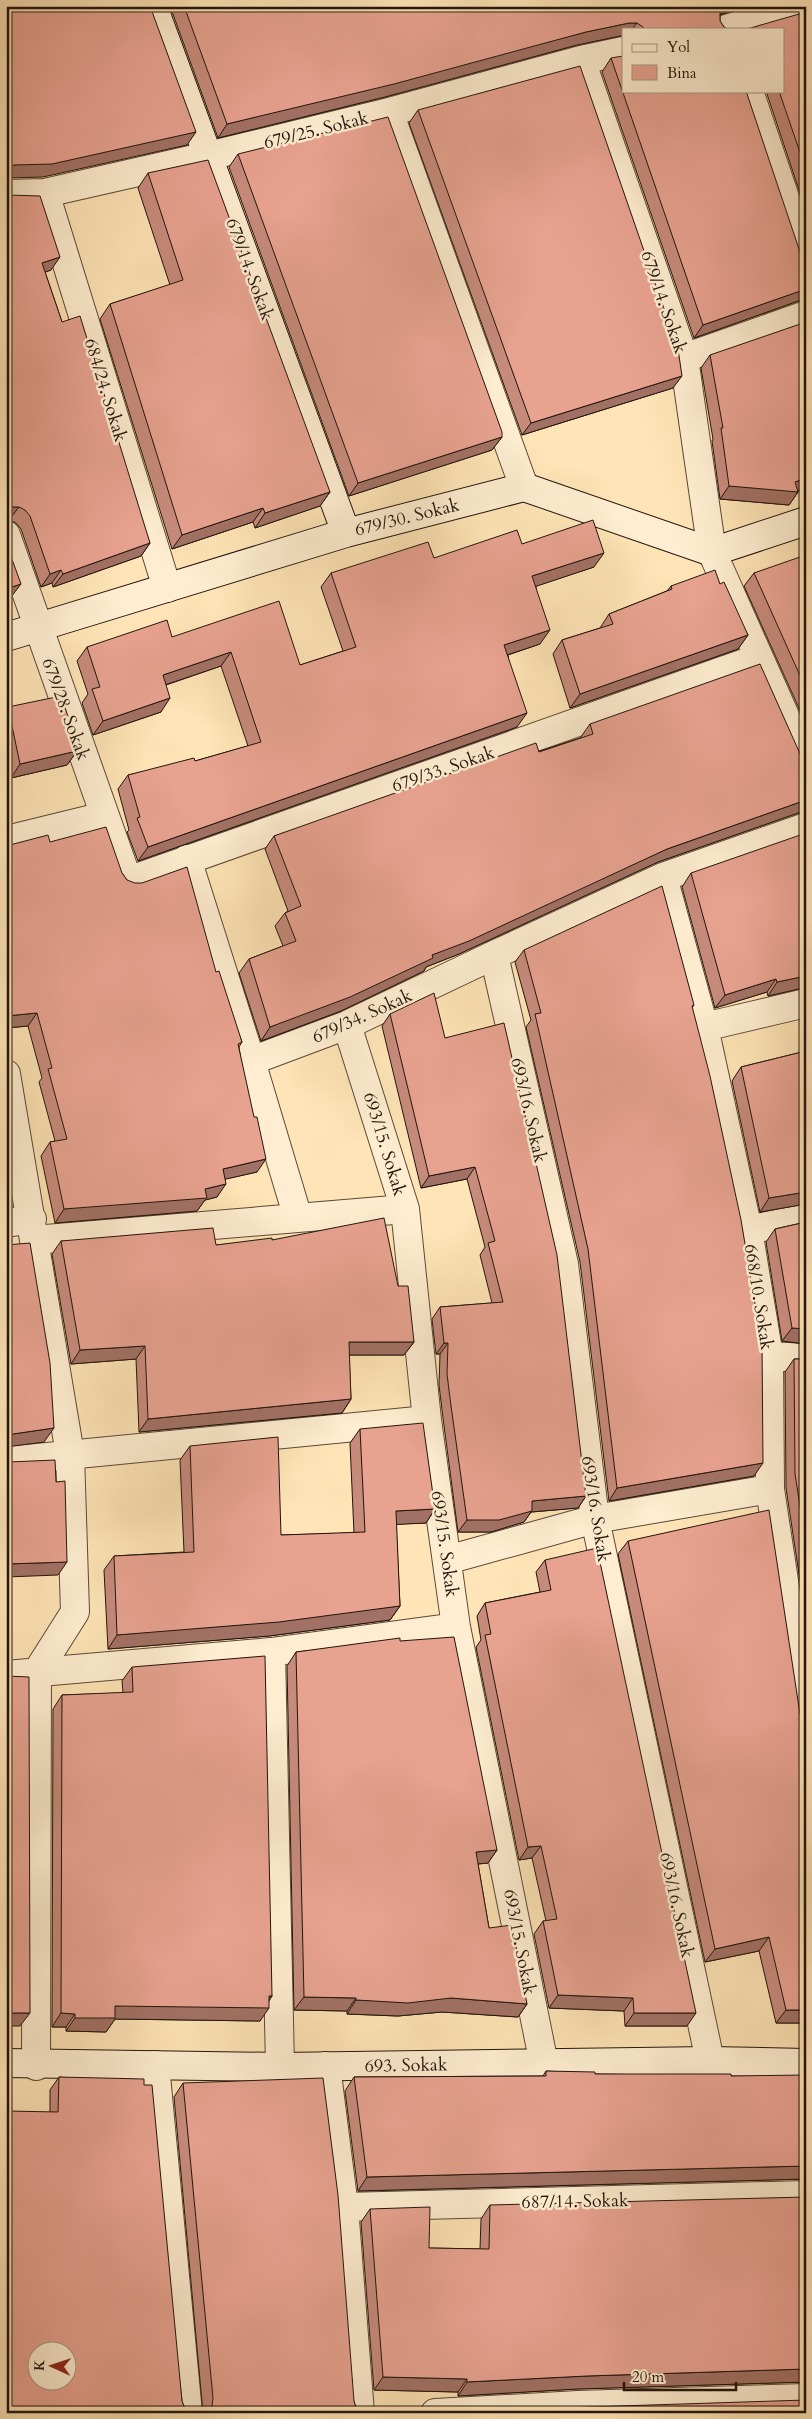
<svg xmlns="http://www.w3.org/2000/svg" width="812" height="2419" font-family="Cardo,serif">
	<rect width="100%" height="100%" fill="#fee4b6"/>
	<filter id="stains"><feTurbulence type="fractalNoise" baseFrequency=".004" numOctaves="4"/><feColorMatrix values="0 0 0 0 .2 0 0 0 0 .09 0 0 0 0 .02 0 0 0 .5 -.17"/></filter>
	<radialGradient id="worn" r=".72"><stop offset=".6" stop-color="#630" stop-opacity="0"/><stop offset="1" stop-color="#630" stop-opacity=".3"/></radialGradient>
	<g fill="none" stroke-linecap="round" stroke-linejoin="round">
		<defs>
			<path id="street" d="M 726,29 L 806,6
				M 581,60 L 684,358 L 712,552 L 806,763
				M 749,91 L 806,260
				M 389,112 L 524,487
				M 45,193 L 167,588
				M 6,194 L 45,193 L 208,156 L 389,112 L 581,60 L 623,51
				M 684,358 L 806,315
				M 6,535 L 128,881 L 759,658
				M 6,840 L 104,816
				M 187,859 L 251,1061 L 347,1025 L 494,955 L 663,877 L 806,827
				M 663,877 L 704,1027 L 748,1230 L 769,1356 L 770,1489 L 806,1725
				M 494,955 L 564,1264 L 595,1519 L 710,2061
				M 347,1025 L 405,1209 L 427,1420 L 456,1627 L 544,2064
				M 704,1027 L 806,1003
				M 251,1061 L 298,1218
				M 6,1074 L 70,1454 L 75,1612 L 37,1672 L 36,2066
				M 6,1223 L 32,1219
				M 748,1230 L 806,1218
				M 34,1240 L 405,1209
				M 769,1356 L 806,1358
				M 6,1461 L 427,1420
				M 447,1560 L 595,1519 L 770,1489
				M 271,1652 L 280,2067
				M 6,1675 L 271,1652 L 456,1627
				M 155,2065 L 188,2413
				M 326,2066 L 344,2207 L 360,2413
				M 344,2207 L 806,2195
				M 435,2413 L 578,2405 L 806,2398"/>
			<path id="secondary" d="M 153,6 L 346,533
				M 6,637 L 346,533 L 524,487 L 712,552 L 806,521
				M 6,2063 L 280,2067 L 710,2061 L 806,2063"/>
		</defs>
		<use href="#street" stroke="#5a4837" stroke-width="30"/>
		<use href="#secondary" stroke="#23140d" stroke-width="30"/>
		<use href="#street" stroke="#feedd0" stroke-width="28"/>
		<use href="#secondary" stroke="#feedd0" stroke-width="28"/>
	</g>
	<path fill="#c78b7c" stroke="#23140d" d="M 170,6 L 749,6 L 720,15 L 720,21 L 724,27 L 727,29 L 623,29 L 623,36 L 620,36 L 577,45 L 385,97 L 218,138 Z
		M 806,12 L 806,211 L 766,91 L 783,91 Z
		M 611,58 L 801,300 L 694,338 L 602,72 Z
		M 418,110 L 673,388 L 522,435 L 409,123 Z
		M 238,154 L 502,437 L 492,450 L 349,496 L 229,167 Z
		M 148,173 L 330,492 L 320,506 L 255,528 L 253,522 L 172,549 L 100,319 L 110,304 L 170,285 L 138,188 Z
		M 6,193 L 51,270 L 45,272 L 62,322 L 150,543 L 141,556 L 53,587 L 52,583 L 41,587 L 21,529 L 16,523 L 9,520 L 6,520 Z
		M 710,355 L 798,491 L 798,492 L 789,505 L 720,499 L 712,441 L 713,439 L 701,368 Z
		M 522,544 L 594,567 L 536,586 L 540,644 L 508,655 L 517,727 L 138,861 L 127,832 L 129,830 L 118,789 L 128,775 L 195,761 L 248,746 L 221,666 L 166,685 L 161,712 L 93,735 L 82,703 L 88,694 L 77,661 L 87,647 L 172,637 L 300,665 L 343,651 L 321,587 L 331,573 L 434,558 Z
		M 754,573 L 806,574 L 806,724 L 744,586 Z
		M 720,584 L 748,635 L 738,649 L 570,708 L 553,654 L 562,640 L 600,628 L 609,614 L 667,591 L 671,586 Z
		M 8,707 L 77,751 L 67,765 L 11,778 L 6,756 L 6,710 Z
		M 590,724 L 801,812 L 658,862 L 459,954 L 426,967 L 424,971 L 341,1011 L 261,1041 L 239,973 L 249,959 L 283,946 L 275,926 L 285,913 L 288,911 L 265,849 L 274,836 L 580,738 Z
		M 50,842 L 122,873 L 127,880 L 216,972 L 242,1042 L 239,1047 L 257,1172 L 225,1179 L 217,1197 L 205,1200 L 197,1211 L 55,1223 L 41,1156 L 50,1142 L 55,1141 L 39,1082 L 42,1078 L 28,1026 L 6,1028 L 6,846 Z
		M 691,873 L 803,988 L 768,996 L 767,992 L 715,1008 L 682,887 Z
		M 524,950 L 694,1005 L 692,1008 L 754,1476 L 609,1501 L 580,1262 L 526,1027 L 531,1020 L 515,962 Z
		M 806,1012 L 806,1044 L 800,1020 Z
		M 390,1014 L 445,1038 L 586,1496 L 578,1508 L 531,1512 L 524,1522 L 491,1532 L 458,1532 L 443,1418 L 439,1385 L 440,1354 L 436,1354 L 432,1319 L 440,1307 L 492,1303 L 480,1255 L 485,1247 L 467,1179 L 421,1188 L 382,1026 Z
		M 806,1051 L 806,1204 L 760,1212 L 732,1081 L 741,1067 Z
		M 806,1222 L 806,1344 L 782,1341 L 766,1242 L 775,1229 Z
		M 272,1240 L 398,1286 L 414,1342 L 404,1355 L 349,1355 L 351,1399 L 342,1413 L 139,1432 L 136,1359 L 71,1364 L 52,1254 L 61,1241 L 216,1245 Z
		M 794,1359 L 806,1359 L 806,1620 L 786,1488 L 785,1372 Z
		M 360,1429 L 435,1509 L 426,1523 L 396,1524 L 400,1606 L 390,1620 L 269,1636 L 108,1649 L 104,1570 L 114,1556 L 184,1552 L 180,1460 L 190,1446 L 281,1535 L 354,1533 L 350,1443 Z
		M 628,1541 L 800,1714 L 804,1722 L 806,1723 L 806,2023 L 776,2023 L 759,1951 L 705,1962 L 618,1554 Z
		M 545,1560 L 687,2026 L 625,2026 L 624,2011 L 549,2008 L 534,1934 L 543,1921 L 546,1921 L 532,1858 L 519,1860 L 476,1647 L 481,1640 L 477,1616 L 485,1603 L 540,1592 L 536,1572 Z
		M 400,1641 L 497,1850 L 488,1863 L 478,1864 L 489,1928 L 527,2004 L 518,2017 L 442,2012 L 398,2016 L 347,2014 L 347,2011 L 294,2010 L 287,1666 L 296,1652 Z
		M 132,1667 L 272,1996 L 269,2001 L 260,2021 L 115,2019 L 106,2032 L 66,2031 L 66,2027 L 52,2027 L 53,1709 L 62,1695 L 123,1693 L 122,1681 Z
		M 546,2071 L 595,2074 L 731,2076 L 806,2179 L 358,2191 L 345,2091 L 354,2077 L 543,2076 Z
		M 59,2077 L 144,2085 L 182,2401 L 185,2409 L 6,2413 L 50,2112 L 50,2090 Z
		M 183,2083 L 354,2401 L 356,2408 L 361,2413 L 203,2413 L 174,2097 Z
		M 490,2205 L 806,2382 L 577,2389 L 458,2396 L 458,2392 L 374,2390 L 361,2222 L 370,2209 L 429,2248 L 480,2249 L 481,2219 Z"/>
	<path fill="#a27165" stroke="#23140d" d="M 723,6 L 749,6 L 721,14 L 715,18 Z
		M 629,23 L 637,23 L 632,29 L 623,29 L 623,36 L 620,36 L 577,45 L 385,97 L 218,138 L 227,124 L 586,32 Z
		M 196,132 L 187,145 L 43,177 L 6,178 L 6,168 L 14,165 Z
		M 60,257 L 51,270 L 33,277 L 42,263 Z
		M 806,289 L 806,300 L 801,300 L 694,338 L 703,325 Z
		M 682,376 L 673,388 L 522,435 L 531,423 Z
		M 502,437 L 492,450 L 349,496 L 358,483 Z
		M 806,478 L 806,488 L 796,492 L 798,492 L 789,505 L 720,499 L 729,486 L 795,482 Z
		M 330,492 L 320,506 L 255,528 L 265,513 Z
		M 10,507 L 19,507 L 9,520 L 6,520 L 6,510 Z
		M 263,508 L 253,522 L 172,549 L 182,535 Z
		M 150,543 L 141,556 L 53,587 L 63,574 Z
		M 604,553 L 594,567 L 522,591 L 532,576 Z
		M 61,570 L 52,583 L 41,587 L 50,574 Z
		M 21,584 L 11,597 L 6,599 L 6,589 Z
		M 550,630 L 540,644 L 495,659 L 504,645 Z
		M 748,635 L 738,649 L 570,708 L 580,694 Z
		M 231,652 L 221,666 L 153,689 L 163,675 Z
		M 170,698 L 161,712 L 93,735 L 103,721 Z
		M 527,713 L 517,727 L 138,861 L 148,847 Z
		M 77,751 L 67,765 L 11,778 L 20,764 Z
		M 806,800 L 806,812 L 801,812 L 658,862 L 459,954 L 426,967 L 424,971 L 341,1011 L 261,1041 L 270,1027 L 432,955 L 667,849 Z
		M 806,976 L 806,988 L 803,988 L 768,996 L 777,982 Z
		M 776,979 L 767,992 L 715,1008 L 725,995 Z
		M 37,1013 L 28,1026 L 6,1028 L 6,1016 Z
		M 266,1159 L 257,1172 L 213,1182 L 223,1169 Z
		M 475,1167 L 467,1179 L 421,1188 L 429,1176 Z
		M 226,1184 L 217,1197 L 205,1200 L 197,1211 L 55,1223 L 64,1209 L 205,1189 Z
		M 806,1192 L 806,1204 L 760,1212 L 769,1198 Z
		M 792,1328 L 806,1329 L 806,1344 L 782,1341 Z
		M 349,1342 L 414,1342 L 404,1355 L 339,1355 Z
		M 444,1343 L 448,1343 L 440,1354 L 436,1354 Z
		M 145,1346 L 136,1359 L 71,1364 L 80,1350 Z
		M 351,1399 L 342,1413 L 139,1432 L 148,1419 Z
		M 54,1428 L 44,1442 L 6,1447 L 6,1435 Z
		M 763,1463 L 754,1476 L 609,1501 L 617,1488 Z
		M 586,1496 L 578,1508 L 531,1512 L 524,1522 L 491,1532 L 458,1532 L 467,1520 L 532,1501 Z
		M 435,1509 L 426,1523 L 386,1525 L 396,1511 Z
		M 67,1562 L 58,1575 L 6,1577 L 6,1564 Z
		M 400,1606 L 390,1620 L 269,1636 L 108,1649 L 117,1635 Z
		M 541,1846 L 532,1858 L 519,1860 L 528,1847 Z
		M 497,1850 L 488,1863 L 467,1865 L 476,1852 Z
		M 769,1937 L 759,1951 L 705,1962 L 715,1949 Z
		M 558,1995 L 633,1998 L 624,2011 L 549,2008 Z
		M 272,1996 L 264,2007 L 269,2008 L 260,2021 L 115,2019 L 106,2032 L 66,2031 L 75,2018 L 115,2006 Z
		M 304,1997 L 356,1998 L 347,2011 L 294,2010 Z
		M 451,1998 L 527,2004 L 518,2017 L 442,2012 L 398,2016 L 347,2014 L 356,2000 Z
		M 786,2010 L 806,2010 L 806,2023 L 776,2023 Z
		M 6,2013 L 30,2013 L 20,2026 L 6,2026 Z
		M 61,2013 L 75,2014 L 66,2027 L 52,2027 Z
		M 634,2013 L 696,2013 L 687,2026 L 625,2026 Z
		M 806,2166 L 806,2179 L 358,2191 L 367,2177 Z
		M 806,2369 L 806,2382 L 577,2389 L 458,2396 L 467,2382 L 587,2376 Z
		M 383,2377 L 467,2379 L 458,2392 L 374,2390 Z"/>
	<path fill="#e7a290" stroke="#23140d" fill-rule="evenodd" d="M 6,6 L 150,6 L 196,132 L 52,164 L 14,165 L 6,168 Z
		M 184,6 L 723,6 L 720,12 L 720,21 L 724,27 L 727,29 L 644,29 L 643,27 L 637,23 L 629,23 L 586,32 L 394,84 L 227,124 Z
		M 806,12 L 806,170 L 779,91 L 783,91 L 783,29 L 747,29 Z
		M 623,56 L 623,91 L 746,91 L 800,252 L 806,259 L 806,289 L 703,325 L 611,58 Z
		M 580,66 L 678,349 L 682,376 L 531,423 L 418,110 Z
		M 388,117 L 502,432 L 502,437 L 358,483 L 238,154 Z
		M 208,160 L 330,492 L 265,513 L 263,508 L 182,535 L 110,304 L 183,280 L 148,173 Z
		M 6,193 L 8,195 L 40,196 L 60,257 L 42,263 L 62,322 L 80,316 L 150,543 L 63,574 L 61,570 L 50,574 L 30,516 L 25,510 L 19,507 L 10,507 L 6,510 Z
		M 806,322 L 806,478 L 795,482 L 798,492 L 729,486 L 721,428 L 723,428 L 710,355 Z
		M 593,520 L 604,553 L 532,576 L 550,630 L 504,645 L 527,713 L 148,847 L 137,818 L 140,817 L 128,775 L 194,758 L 195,761 L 261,742 L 231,652 L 163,675 L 170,698 L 103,721 L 92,689 L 100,687 L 87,647 L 167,620 L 172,637 L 279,601 L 300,665 L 356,647 L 331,573 L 428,542 L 434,558 L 517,530 L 522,544 Z
		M 6,543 L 21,584 L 6,589 Z
		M 800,557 L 806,574 L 806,689 L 754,573 Z
		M 715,570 L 720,584 L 724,582 L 748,635 L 580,694 L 562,640 L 613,624 L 609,614 L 672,589 L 671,586 Z
		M 760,664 L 801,756 L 806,762 L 806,800 L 667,849 L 469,941 L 432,955 L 433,958 L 350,997 L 270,1027 L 249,959 L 296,941 L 285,913 L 301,906 L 274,836 L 536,743 L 539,752 L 593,734 L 590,724 Z
		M 61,696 L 73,731 L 77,751 L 20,764 L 8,707 Z
		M 106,827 L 122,873 L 127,880 L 135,883 L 142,883 L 187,867 L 216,972 L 219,971 L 242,1042 L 238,1044 L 254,1117 L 257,1117 L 266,1159 L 223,1169 L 226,1184 L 205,1189 L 207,1198 L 64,1209 L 50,1142 L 67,1139 L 48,1069 L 52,1068 L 37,1013 L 6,1016 L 6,846 L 48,835 L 50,842 Z
		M 806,833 L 806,976 L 777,982 L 776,979 L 725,995 L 691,873 Z
		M 662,886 L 694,1005 L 692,1006 L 710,1076 L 741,1220 L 762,1345 L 763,1463 L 617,1488 L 588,1249 L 535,1014 L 541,1013 L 524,950 Z
		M 434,993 L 445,1038 L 504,1023 L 557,1255 L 586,1496 L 532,1501 L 532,1511 L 499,1520 L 467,1520 L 451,1406 L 447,1374 L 448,1343 L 444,1343 L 440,1307 L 503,1302 L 488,1243 L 495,1241 L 475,1167 L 429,1176 L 390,1014 Z
		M 806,1051 L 806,1192 L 769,1198 L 741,1067 Z
		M 384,1218 L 398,1286 L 408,1286 L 414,1342 L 349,1342 L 351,1399 L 148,1419 L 145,1346 L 80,1350 L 61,1241 L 213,1228 L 216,1245 L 272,1238 L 272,1240 Z
		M 806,1222 L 806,1329 L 792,1328 L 775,1229 Z
		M 30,1243 L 50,1363 L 54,1428 L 6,1435 L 6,1245 Z
		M 794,1359 L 806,1359 L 806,1544 L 795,1474 Z
		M 423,1423 L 435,1509 L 396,1511 L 400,1606 L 279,1622 L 117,1635 L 114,1556 L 194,1552 L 190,1446 L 278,1437 L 281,1535 L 365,1532 L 360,1429 Z
		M 6,1460 L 9,1462 L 55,1460 L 56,1482 L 65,1481 L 67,1562 L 6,1564 Z
		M 769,1510 L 800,1714 L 804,1722 L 806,1723 L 806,2010 L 786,2010 L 769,1937 L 715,1949 L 628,1541 Z
		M 597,1548 L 696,2013 L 634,2013 L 633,1998 L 558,1995 L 543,1921 L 557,1919 L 541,1846 L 528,1847 L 485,1635 L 491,1634 L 485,1603 L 551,1590 L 545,1560 Z
		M 454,1637 L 497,1850 L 476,1852 L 489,1928 L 512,1925 L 527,2004 L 451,1998 L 408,2003 L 356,2000 L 356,1998 L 304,1997 L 296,1652 L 400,1638 L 400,1641 Z
		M 265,1656 L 272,1996 L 269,1996 L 269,2008 L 115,2006 L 115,2018 L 75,2018 L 75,2014 L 61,2013 L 62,1695 L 133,1692 L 132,1667 Z
		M 6,1676 L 29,1677 L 30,2013 L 6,2013 Z
		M 546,2071 L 595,2072 L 595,2074 L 731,2074 L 731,2076 L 806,2075 L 806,2166 L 367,2177 L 354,2077 L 546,2076 Z
		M 59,2077 L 144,2079 L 144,2085 L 152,2085 L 182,2401 L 185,2409 L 189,2413 L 6,2413 L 6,2111 L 58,2112 ZM 38,2352 L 68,2352 L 68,2382 L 38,2382 Z
		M 323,2078 L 338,2195 L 354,2401 L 356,2408 L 361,2413 L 205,2413 L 207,2412 L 212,2406 L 213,2398 L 183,2083 Z
		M 806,2197 L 806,2369 L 587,2376 L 467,2382 L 467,2379 L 383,2377 L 370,2209 L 430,2207 L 429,2248 L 489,2249 L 490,2205 Z
		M 806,2400 L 806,2413 L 486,2413 L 588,2407 Z"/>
	<g text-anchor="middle" stroke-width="5" stroke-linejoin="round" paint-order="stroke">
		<g font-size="18" fill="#23140d" stroke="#feedd0">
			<text transform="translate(316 130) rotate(-14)" y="6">679/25. Sokak</text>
			<text transform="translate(250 269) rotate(70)" y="6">679/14. Sokak</text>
			<text transform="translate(664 302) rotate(71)" y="6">679/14. Sokak</text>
			<text transform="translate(106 390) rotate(73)" y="6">684/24. Sokak</text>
			<text transform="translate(407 517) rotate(-14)" y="6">679/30. Sokak</text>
			<text transform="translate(66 709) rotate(70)" y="6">679/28. Sokak</text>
			<text transform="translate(443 769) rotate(-19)" y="6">679/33. Sokak</text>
			<text transform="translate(362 1016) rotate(-24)" y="6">679/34. Sokak</text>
			<text transform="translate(529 1110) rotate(77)" y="6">693/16. Sokak</text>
			<text transform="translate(385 1144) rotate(73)" y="6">693/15. Sokak</text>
			<text transform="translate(759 1297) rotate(81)" y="6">668/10. Sokak</text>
			<text transform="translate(596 1509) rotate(81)" y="6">693/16. Sokak</text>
			<text transform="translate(445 1544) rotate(82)" y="6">693/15. Sokak</text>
			<text transform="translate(677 1905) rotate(78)" y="6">693/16. Sokak</text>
			<text transform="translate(520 1942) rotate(79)" y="6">693/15. Sokak</text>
			<text transform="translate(406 2065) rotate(-1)" y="6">693. Sokak</text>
			<text transform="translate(575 2201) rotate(-1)" y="6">687/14. Sokak</text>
		</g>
	</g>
	<rect width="812" height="2419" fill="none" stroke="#fee4b6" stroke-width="25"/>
	<rect x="8" y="8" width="797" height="2404" fill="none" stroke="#23140d" stroke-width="2.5"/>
	<rect x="12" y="12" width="787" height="2394" fill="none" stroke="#23140d"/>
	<rect x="622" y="28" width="162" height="65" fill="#feedd0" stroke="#a69682"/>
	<rect x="632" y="44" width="25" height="8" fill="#feedd0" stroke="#a69682"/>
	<text x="667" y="52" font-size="15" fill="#23140d">Yol</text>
	<rect x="632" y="65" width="25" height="15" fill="#e7a290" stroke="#a69682"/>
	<text x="667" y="78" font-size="15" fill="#23140d">Bina</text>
	<g transform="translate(52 2366) rotate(273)"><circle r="24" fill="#feedd0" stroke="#a69682"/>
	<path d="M0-4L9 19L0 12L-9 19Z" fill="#8f2418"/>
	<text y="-8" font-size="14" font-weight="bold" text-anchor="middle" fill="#23140d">K</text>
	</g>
	<path d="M624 2382v8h112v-8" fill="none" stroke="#23140d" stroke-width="2.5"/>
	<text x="632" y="2382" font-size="15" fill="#23140d" stroke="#feedd0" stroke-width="4" paint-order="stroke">20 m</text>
	<rect width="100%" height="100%" filter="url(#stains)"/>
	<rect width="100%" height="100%" fill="url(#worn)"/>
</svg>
